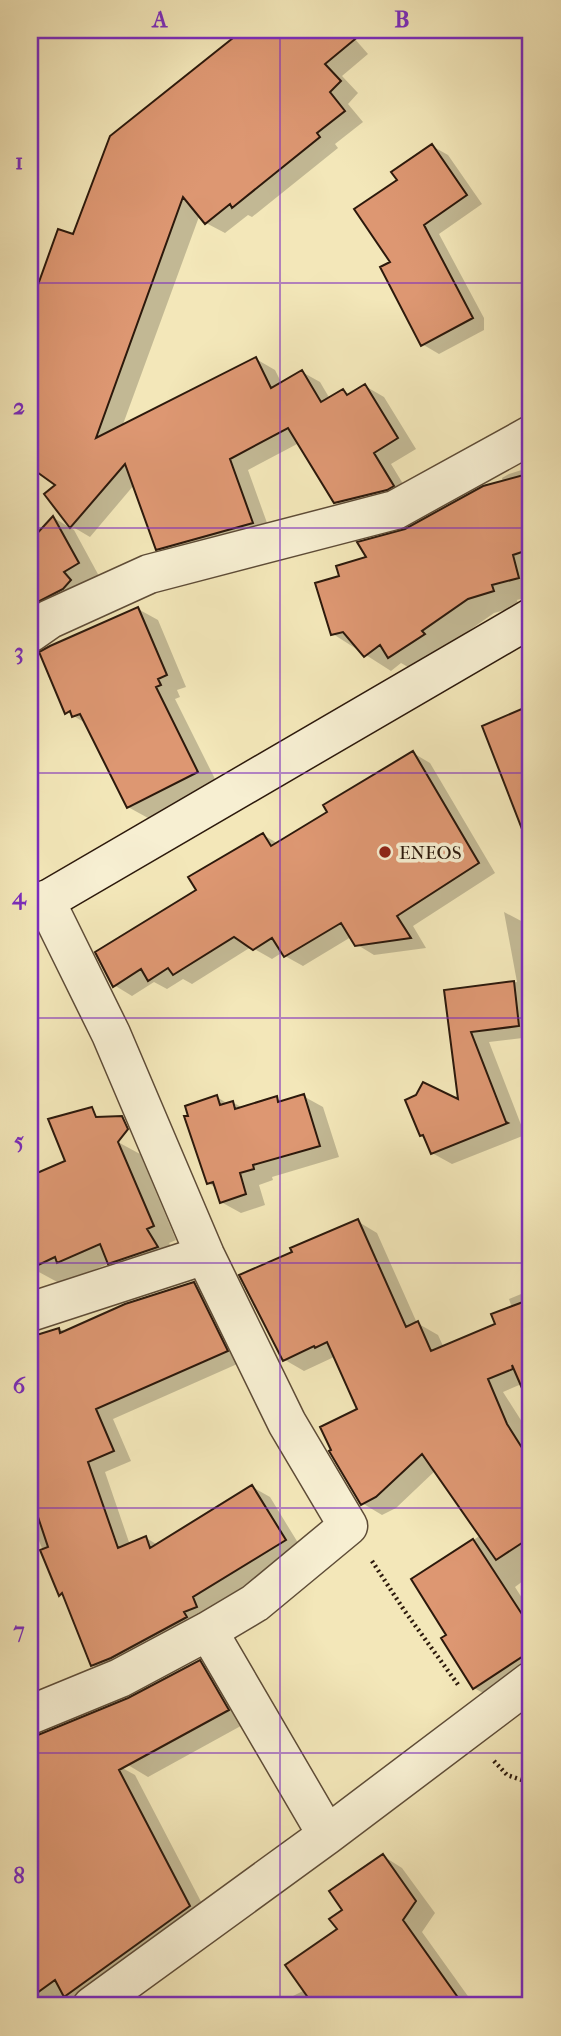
<svg xmlns="http://www.w3.org/2000/svg" width="561" height="2036" font-family="'IM FELL French Canon',serif">
	<rect width="100%" height="100%" fill="#f3e7b9"/>
	<filter id="stains"><feTurbulence type="fractalNoise" baseFrequency=".00286" numOctaves="4"/><feColorMatrix values="0 0 0 0 .2 0 0 0 0 .09 0 0 0 0 .02 0 0 0 .5 -.17"/></filter>
	<radialGradient id="worn" r=".72"><stop offset=".6" stop-color="#630" stop-opacity="0"/><stop offset="1" stop-color="#630" stop-opacity=".3"/></radialGradient>
	<path fill="#0003" d="M 245,30 L 347,30 L 368,54 L 342,76 L 358,93 L 348,104 L 363,122 L 335,144 L 338,148 L 252,217 L 248,215 L 225,233 L 206,223 L 200,214 L 122,427 L 256,359 L 275,370 L 282,384 L 302,372 L 320,382 L 330,399 L 343,391 L 350,395 L 365,386 L 384,397 L 416,449 L 391,464 L 411,497 L 354,513 L 335,502 L 299,443 L 248,470 L 271,534 L 176,559 L 157,548 L 134,485 L 90,537 L 73,527 L 74,529 L 47,494 L 57,485 L 30,465 L 30,312 L 59,231 L 74,236 L 114,135 Z
		M 432,146 L 448,155 L 482,204 L 439,234 L 484,318 L 484,330 L 439,354 L 422,344 L 393,262 Z
		M 531,467 L 531,596 L 517,600 L 519,606 L 494,613 L 447,646 L 415,671 L 401,663 L 391,671 L 333,634 L 341,577 L 406,531 L 503,483 L 502,478 L 509,474 Z
		M 54,518 L 74,530 L 99,576 L 83,585 L 30,632 L 30,543 Z
		M 138,609 L 158,620 L 186,687 L 177,690 L 180,697 L 175,699 L 217,783 L 148,818 L 128,807 L 87,724 L 67,712 Z
		M 528,708 L 531,710 L 531,810 L 512,799 Z
		M 413,753 L 430,763 L 495,873 L 413,926 L 426,948 L 374,955 L 356,944 L 351,937 L 303,966 L 285,956 L 283,952 L 272,959 L 251,947 L 192,984 L 183,979 L 167,989 L 154,982 L 132,996 L 114,985 L 198,891 L 263,835 L 279,844 L 329,812 Z
		M 504,912 L 525,923 L 531,933 L 531,1037 L 489,1042 L 525,1135 L 452,1164 L 432,1153 L 426,1138 L 421,1135 L 460,1102 L 446,991 L 517,982 Z
		M 303,1096 L 323,1107 L 339,1157 L 272,1177 L 273,1180 L 259,1185 L 265,1205 L 241,1213 L 221,1202 L 216,1188 L 208,1183 L 217,1097 L 228,1104 L 232,1102 L 243,1108 L 276,1098 L 284,1102 Z
		M 116,1141 L 140,1154 L 176,1240 L 169,1243 L 180,1260 L 133,1276 L 110,1263 L 61,1284 L 37,1271 L 30,1253 L 30,1178 Z
		M 357,1221 L 377,1233 L 417,1323 L 438,1335 L 444,1348 L 497,1325 L 512,1308 L 509,1299 L 531,1290 L 531,1380 L 503,1392 L 531,1436 L 531,1575 L 515,1587 L 531,1612 L 531,1675 L 494,1699 L 474,1688 L 443,1639 L 449,1636 L 413,1580 L 481,1535 L 436,1470 L 396,1508 L 382,1515 L 362,1503 L 359,1410 L 334,1357 L 304,1371 L 285,1360 Z
		M 193,1284 L 212,1294 L 244,1361 L 113,1419 L 131,1461 L 105,1472 L 130,1545 L 146,1538 L 158,1545 L 252,1487 L 270,1497 L 303,1551 L 210,1607 L 214,1617 L 111,1675 L 93,1665 L 66,1598 L 60,1594 L 30,1518 L 30,1334 L 36,1335 L 58,1328 L 66,1332 Z
		M 200,1662 L 220,1674 L 248,1722 L 148,1777 L 128,1765 L 106,1709 Z
		M 39,1737 L 115,1764 L 135,1775 L 209,1917 L 84,2006 L 67,1997 L 54,2006 L 30,2006 L 30,1738 Z
		M 383,1856 L 402,1868 L 435,1913 L 422,1932 L 475,2006 L 273,2006 L 305,1990 L 339,1930 L 345,1911 Z"/>
	<path fill="#dd9772" stroke="#2c190c" stroke-width="2" d="M 243,30 L 366,30 L 325,64 L 341,81 L 330,92 L 345,111 L 317,133 L 320,137 L 232,208 L 230,204 L 205,224 L 183,197 L 96,438 L 256,357 L 271,388 L 302,370 L 321,402 L 343,389 L 347,395 L 365,384 L 398,438 L 374,453 L 394,486 L 387,490 L 334,503 L 288,428 L 230,459 L 253,523 L 156,550 L 125,464 L 70,528 L 44,494 L 55,485 L 30,467 L 30,307 L 58,229 L 73,234 L 110,136 Z
		M 432,144 L 467,195 L 424,225 L 473,318 L 421,346 L 380,267 L 390,262 L 354,209 L 397,180 L 391,172 Z
		M 531,473 L 531,549 L 513,555 L 519,578 L 492,585 L 494,591 L 468,599 L 422,631 L 425,634 L 388,658 L 380,645 L 364,657 L 343,632 L 331,635 L 315,583 L 339,576 L 336,566 L 366,557 L 357,542 L 405,529 L 483,486 Z
		M 53,516 L 79,563 L 64,572 L 71,580 L 63,589 L 30,606 L 30,537 L 32,539 Z
		M 138,607 L 167,675 L 158,679 L 161,685 L 156,687 L 198,772 L 127,808 L 80,714 L 72,717 L 70,711 L 65,714 L 39,652 L 50,646 Z
		M 531,705 L 531,846 L 529,847 L 482,726 Z
		M 413,751 L 479,863 L 397,916 L 411,938 L 355,946 L 341,923 L 284,957 L 272,938 L 253,950 L 234,937 L 173,975 L 168,968 L 148,981 L 141,969 L 113,987 L 95,952 L 196,890 L 188,877 L 263,833 L 271,846 L 327,812 L 323,805 Z
		M 514,981 L 519,1026 L 471,1032 L 506,1122 L 508,1123 L 431,1154 L 423,1135 L 420,1136 L 405,1100 L 416,1095 L 423,1082 L 458,1099 L 444,990 Z
		M 304,1094 L 320,1146 L 253,1165 L 254,1169 L 240,1173 L 246,1194 L 220,1203 L 213,1182 L 207,1184 L 184,1116 L 188,1116 L 185,1106 L 217,1095 L 220,1105 L 233,1101 L 235,1109 L 277,1096 L 278,1102 Z
		M 92,1107 L 96,1117 L 122,1116 L 128,1129 L 118,1142 L 154,1226 L 147,1229 L 158,1247 L 108,1264 L 100,1244 L 57,1263 L 55,1257 L 30,1269 L 30,1176 L 65,1161 L 48,1119 Z
		M 358,1219 L 406,1327 L 418,1321 L 431,1351 L 495,1324 L 491,1314 L 531,1299 L 531,1409 L 512,1365 L 513,1369 L 488,1379 L 507,1424 L 531,1462 L 531,1537 L 496,1560 L 422,1454 L 376,1497 L 361,1505 L 329,1451 L 331,1450 L 320,1427 L 357,1409 L 327,1342 L 315,1348 L 314,1346 L 283,1361 L 239,1275 L 292,1252 L 290,1248 Z
		M 194,1282 L 228,1351 L 96,1409 L 114,1451 L 88,1462 L 118,1548 L 146,1536 L 150,1548 L 252,1485 L 286,1540 L 193,1597 L 197,1607 L 184,1612 L 187,1617 L 111,1658 L 91,1666 L 62,1593 L 59,1596 L 40,1550 L 48,1547 L 30,1493 L 30,1337 L 59,1328 L 60,1333 L 125,1304 Z
		M 473,1539 L 531,1628 L 531,1651 L 473,1689 L 441,1638 L 446,1635 L 411,1579 Z
		M 200,1660 L 229,1710 L 119,1770 L 190,1906 L 64,1997 L 55,1980 L 30,1998 L 30,1736 L 38,1735 L 128,1698 Z
		M 383,1854 L 416,1901 L 403,1920 L 464,2006 L 314,2006 L 285,1965 L 337,1929 L 329,1919 L 342,1910 L 329,1891 Z"/>
	<g fill="none" stroke-linecap="round" stroke-linejoin="round">
		<defs>
			<path id="street" d="M 30,633 L 50,619 L 149,574 L 395,510 L 531,435
				M 30,1312 L 205,1255
				M 208,1631 L 327,1835
				M 30,1715 L 120,1678 L 208,1631 L 255,1603 L 348,1526 L 287,1423 L 205,1255 L 111,1034 L 45,900
				M 92,2006 L 327,1835 L 531,1681"/>
			<path id="secondary" d="M 30,910 L 531,618"/>
		</defs>
		<use href="#street" stroke="#5e4c37" stroke-width="41"/>
		<use href="#secondary" stroke="#2c190c" stroke-width="41"/>
		<path stroke="#2c190c" stroke-width="4.5" stroke-dasharray="2 3.5" stroke-linecap="butt" d="M 372,1561 L 404,1610 L 459,1686
			M 494,1761 L 507,1775 L 531,1783"/>
		<use href="#street" stroke="#f7efd2" stroke-width="38"/>
		<use href="#secondary" stroke="#f7efd2" stroke-width="38"/>
	</g>
	<path fill="none" stroke="#7b2cbf" stroke-width="2" stroke-opacity="0.55" d="M 280,30 L 280,2006M 30,283 L 531,283M 30,528 L 531,528M 30,773 L 531,773M 30,1018 L 531,1018M 30,1263 L 531,1263M 30,1508 L 531,1508M 30,1753 L 531,1753"/>
	<circle fill="#8f2418" stroke="#f7efd2" stroke-width="2.5" cx="385" cy="852" r="7"/>
	<g text-anchor="middle" stroke-width="7" stroke-linejoin="round" paint-order="stroke">
		<g font-size="19" fill="#2c190c" stroke="#f7efd2" text-anchor="start">
			<text x="399" y="859">ENEOS</text>
		</g>
	</g>
	<rect width="561" height="2036" fill="none" stroke="#f3e7b9" stroke-width="77"/>
	<rect x="38" y="38" width="484" height="1959" fill="none" stroke="#7b2cbf" stroke-width="2.5"/>
	<g font-size="23" text-anchor="middle" font-weight="bold" fill="#7b2cbf">
		<text x="160" y="27">A</text>
		<text x="402" y="27">B</text>
		<text x="19" y="169">1</text>
		<text x="19" y="414">2</text>
		<text x="19" y="659">3</text>
		<text x="19" y="904">4</text>
		<text x="19" y="1148">5</text>
		<text x="19" y="1393">6</text>
		<text x="19" y="1638">7</text>
		<text x="19" y="1883">8</text>
	</g>
	<rect width="100%" height="100%" filter="url(#stains)"/>
	<rect width="100%" height="100%" fill="url(#worn)"/>
</svg>
